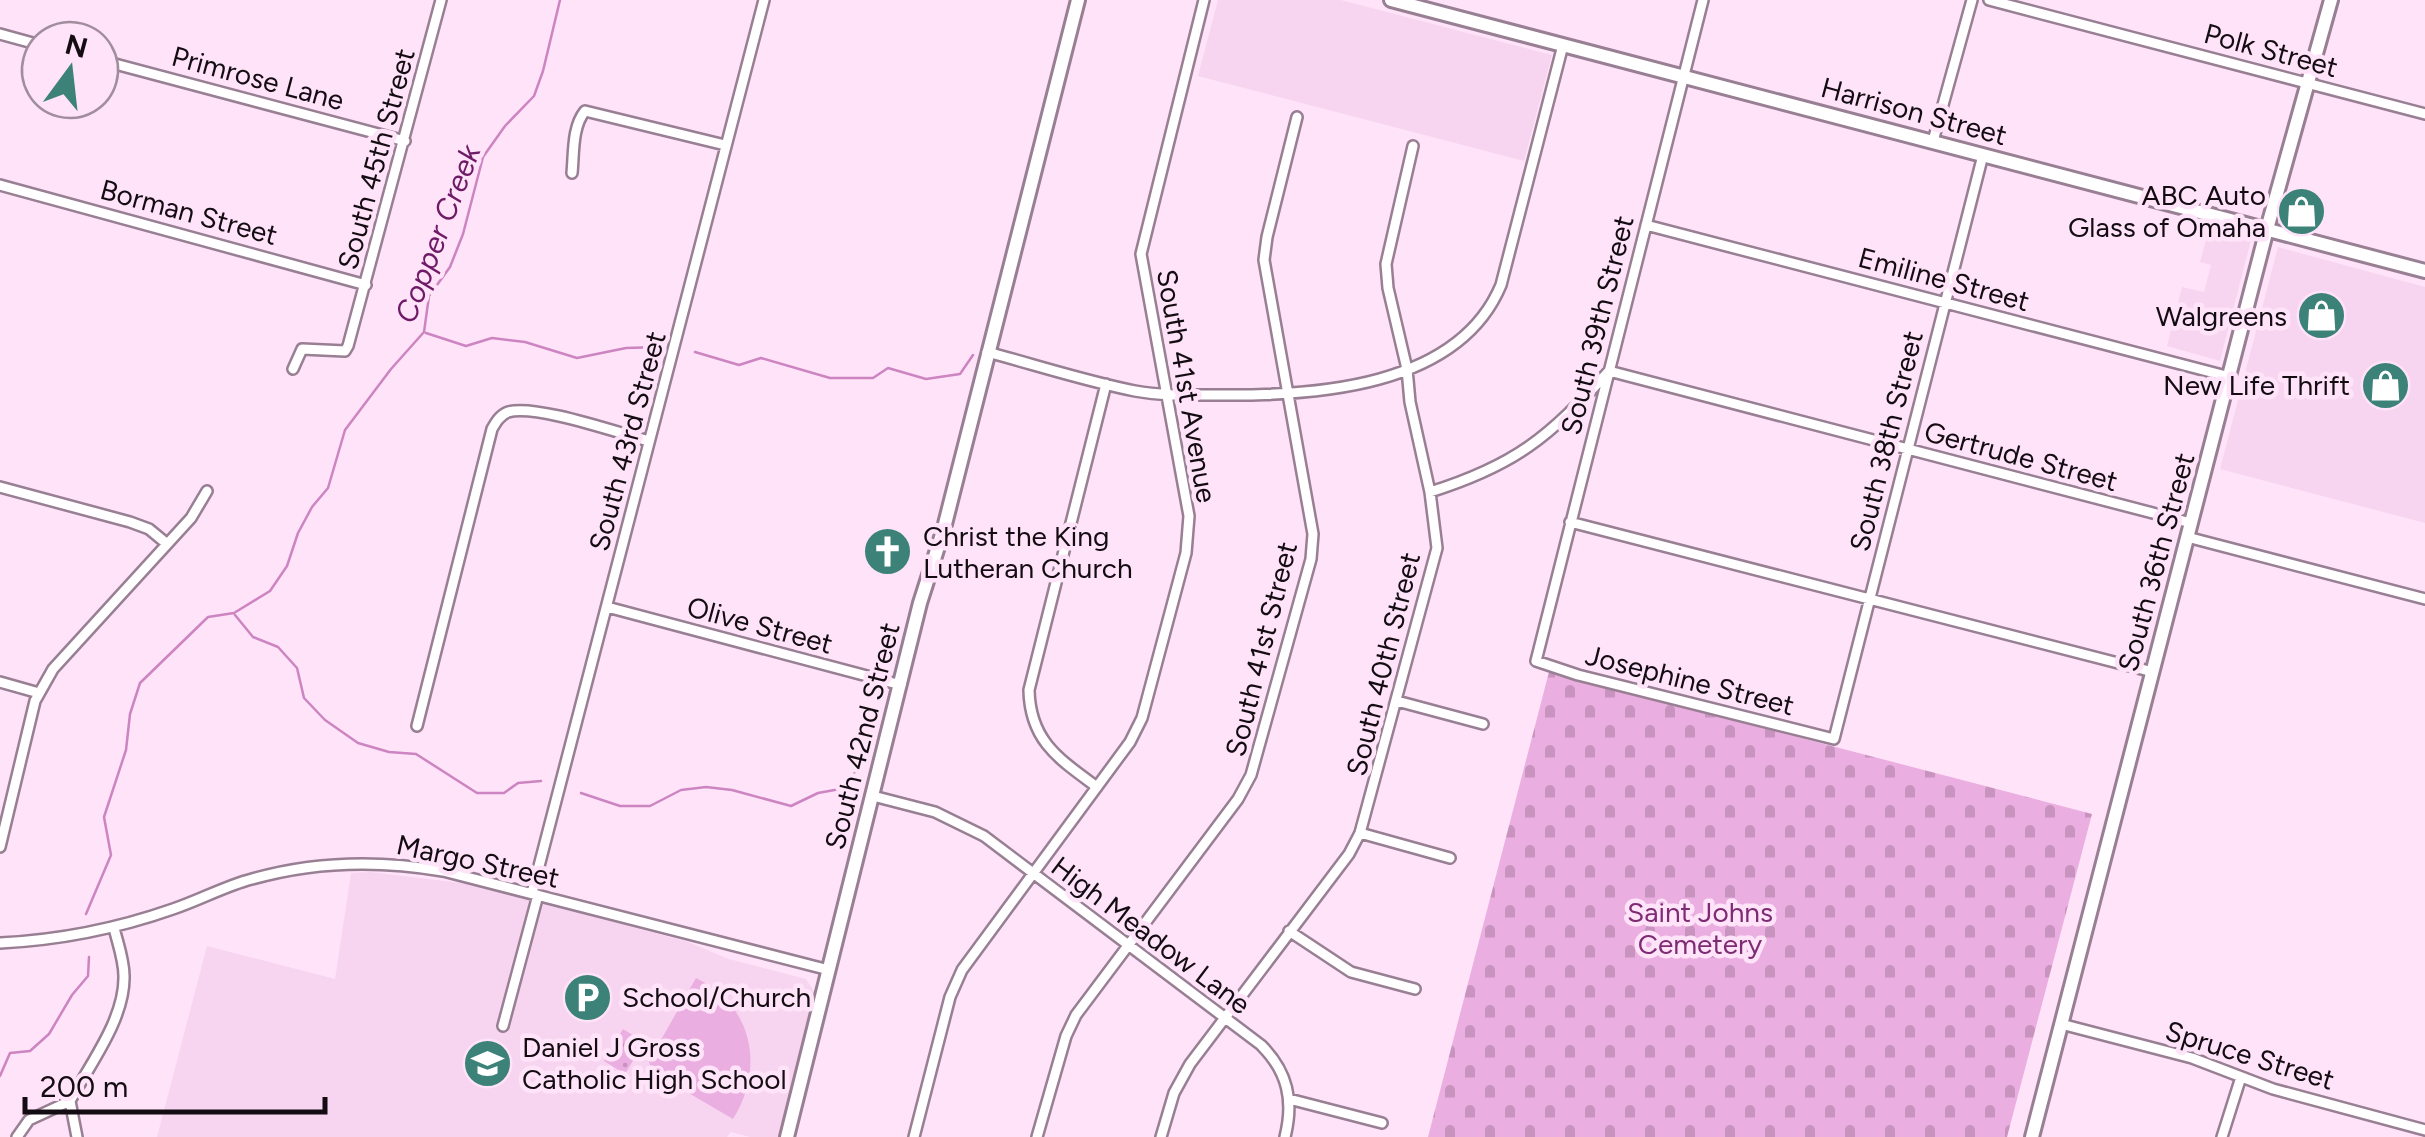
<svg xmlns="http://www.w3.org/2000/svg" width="2425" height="1137" font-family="Figtree,sans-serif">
	<defs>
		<pattern id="cemetery-stones" width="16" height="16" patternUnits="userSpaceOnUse" patternTransform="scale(2.5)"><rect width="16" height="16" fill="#eaaee0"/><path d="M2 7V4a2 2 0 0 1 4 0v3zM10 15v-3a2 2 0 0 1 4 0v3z" fill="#c894bf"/></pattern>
		<pattern id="park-dots" width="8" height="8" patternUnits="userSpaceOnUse" patternTransform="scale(2.5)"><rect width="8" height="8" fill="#eaaee0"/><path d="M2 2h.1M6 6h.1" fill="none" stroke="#c894bf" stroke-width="1.8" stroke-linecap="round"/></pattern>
	</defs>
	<rect width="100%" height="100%" fill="#ffe3f9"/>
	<path fill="#f7d5f0" d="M 1218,0 L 1341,0 L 1552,55 L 1524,161 L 1198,76 Z
		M 2209,229 L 2251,240 L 2220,361 L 2167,346 L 2182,287 L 2204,292 L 2211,265 L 2200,262 Z
		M 2278,247 L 2425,287 L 2425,523 L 2220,469 Z
		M 370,872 L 478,885 L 688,942 L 729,959 L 806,979 L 815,993 L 779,1137 L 750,1137 L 731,1132 L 727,1137 L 157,1137 L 207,946 L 335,979 L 351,873 Z"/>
	<path fill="#eaaee0" d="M 696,978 C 753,1005 765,1068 733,1119 L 651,1071 L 649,1061 Z"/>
	<path fill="url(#cemetery-stones)" d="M 1549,672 L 2092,814 L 2007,1137 L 1428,1137 Z"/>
	<path fill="url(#park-dots)" d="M 623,1029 L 644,1042 L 625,1074 L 604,1061 Z"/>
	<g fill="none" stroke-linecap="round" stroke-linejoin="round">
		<path stroke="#cc85c1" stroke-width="2.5" d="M 426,333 L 466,346 L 492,338 L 525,342 L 577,358 L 626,348 L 660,347
			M 695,352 L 739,365 L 761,358 L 830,378 L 873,378 L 888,368 L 926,379 L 960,374 L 973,355
			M 235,615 L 253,637 L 278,647 L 297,668 L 304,698 L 325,720 L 358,743 L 389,752 L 416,754 L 477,793 L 504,793 L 518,783 L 541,781
			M 581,793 L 620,806 L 650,806 L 681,790 L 706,787 L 732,790 L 791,806 L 818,793 L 840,789 L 859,768 L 871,748 L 880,712
			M 86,914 L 111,855 L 104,817 L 126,750 L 130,714 L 140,683 L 208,617 L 234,613 L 270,591 L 287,566 L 298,533 L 312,507 L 328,488 L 345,430 L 391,369 L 424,332 L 429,296 L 450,267 L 463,234 L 483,157 L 505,126 L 534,96 L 543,71 L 560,0
			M 0,1076 L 10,1053 L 30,1051 L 49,1034 L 72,995 L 88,976 L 89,957"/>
		<defs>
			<path id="street" d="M 1703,0 L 1536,661 L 1578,675 L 1834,739 L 1983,155
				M 1989,0 L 2425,114
				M 0,34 L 40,45
				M 100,60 L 405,141
				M 1933,141 L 1972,0
				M 572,173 C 574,153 572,127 585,111 L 725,145
				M 0,185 L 366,285
				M 1646,225 L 2230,377
				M 987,352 C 1036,365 1085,381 1135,391 C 1162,396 1191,395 1219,395 C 1314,396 1458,388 1501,285 L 1563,45
				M 293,369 L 302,349 L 345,351 L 348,346 L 441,0
				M 0,487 L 130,522 L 149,529 L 166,543
				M 1430,492 C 1516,465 1549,437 1609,371 L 2191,523
				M 1570,522 L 2153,672
				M 2187,537 L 2425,599
				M 607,607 L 901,685
				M 0,682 L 39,693
				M 1397,701 L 1483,724
				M 417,726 L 492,429 C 496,422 500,415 508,412 C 536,404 618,433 649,441
				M 1097,787 C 1059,759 1030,741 1029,690 L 1106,384
				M 873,796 L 935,812 L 984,836 L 1261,1045 C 1288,1072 1294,1101 1285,1137
				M 1360,833 L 1450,858
				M 0,847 L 35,701 L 53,669 L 191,518 L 207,491
				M 532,893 L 764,0
				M 1289,931 L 1351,972 L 1415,989
				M 0,943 C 61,940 116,929 173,909 C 200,900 225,886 252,879 C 315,861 379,860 443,871 L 829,970
				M 2061,1024 L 2192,1058 L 2273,1089 L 2425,1130
				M 503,1026 L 538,895
				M 1289,1099 L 1382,1123
				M 70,1101 C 90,1064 125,1019 124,976 C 124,960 118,944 114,928
				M 17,1137 L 29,1120 L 70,1101 L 77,1137
				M 914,1137 L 950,997 L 962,970 L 1130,742 L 1142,718 L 1186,553 L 1189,516 L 1141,254 L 1204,0
				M 1037,1137 L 1066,1036 L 1076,1015 L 1238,799 L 1251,775 L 1311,559 L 1313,534 L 1264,260 L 1267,237 L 1297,117
				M 1161,1137 L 1174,1093 L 1190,1064 L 1349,854 L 1360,833 L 1437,548 L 1430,492 L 1410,402 L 1407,369 L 1388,288 L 1386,264 L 1413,146
				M 2222,1137 L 2241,1077"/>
			<path id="secondary" d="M 1391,0 L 2425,271
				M 787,1137 L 920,603 L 944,528 L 1078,0
				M 2032,1137 L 2267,229 L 2331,0"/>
		</defs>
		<use href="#street" stroke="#987f93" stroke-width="14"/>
		<use href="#secondary" stroke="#987f93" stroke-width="18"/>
		<use href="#street" stroke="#fff" stroke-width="9"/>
		<use href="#secondary" stroke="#fff" stroke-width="12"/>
	</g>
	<defs>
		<symbol id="shop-disc" viewBox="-11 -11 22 22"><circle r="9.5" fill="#3d8278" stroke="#ffe3f9"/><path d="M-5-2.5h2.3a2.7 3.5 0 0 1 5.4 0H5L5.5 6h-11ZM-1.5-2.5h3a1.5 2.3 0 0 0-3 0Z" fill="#fff"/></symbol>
		<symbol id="church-disc" viewBox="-11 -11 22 22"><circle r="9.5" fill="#3d8278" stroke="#ffe3f9"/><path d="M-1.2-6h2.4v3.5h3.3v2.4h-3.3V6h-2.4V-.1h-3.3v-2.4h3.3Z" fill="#fff"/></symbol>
		<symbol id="parking-disc" viewBox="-11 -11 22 22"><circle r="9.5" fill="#3d8278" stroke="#ffe3f9"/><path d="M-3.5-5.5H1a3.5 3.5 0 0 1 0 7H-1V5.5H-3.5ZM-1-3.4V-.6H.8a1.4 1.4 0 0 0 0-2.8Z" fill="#fff"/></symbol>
		<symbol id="school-disc" viewBox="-11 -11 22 22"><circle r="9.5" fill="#3d8278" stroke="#ffe3f9"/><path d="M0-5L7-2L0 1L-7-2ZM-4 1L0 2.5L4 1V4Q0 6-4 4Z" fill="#fff"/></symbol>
	</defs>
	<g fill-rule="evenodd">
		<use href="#shop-disc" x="2274" y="184" width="55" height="55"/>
		<use href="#shop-disc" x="2294" y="288" width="55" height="55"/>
		<use href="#shop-disc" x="2358" y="358" width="55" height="55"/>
		<use href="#church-disc" x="860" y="524" width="55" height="55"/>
		<use href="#parking-disc" x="560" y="970" width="55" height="55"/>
		<use href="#school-disc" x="460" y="1036" width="55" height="55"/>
	</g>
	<g text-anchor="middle" stroke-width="9" stroke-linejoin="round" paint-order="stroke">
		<g font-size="28" fill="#140c13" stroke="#ffe3f9">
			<text transform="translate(2271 50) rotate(15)" y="10">Polk Street</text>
			<text transform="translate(258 78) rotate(15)" y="10">Primrose Lane</text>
			<text transform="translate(1914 111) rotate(15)" y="10">Harrison Street</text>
			<text transform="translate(376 159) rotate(-75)" y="10">South 45th Street</text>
			<text transform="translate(189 212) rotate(15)" y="10">Borman Street</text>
			<text transform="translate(1944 279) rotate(15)" y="10">Emiline Street</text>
			<text transform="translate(1597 325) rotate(-76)" y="10">South 39th Street</text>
			<text transform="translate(1187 386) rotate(80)" y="10">South 41st Avenue</text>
			<text transform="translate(627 441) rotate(-75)" y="10">South 43rd Street</text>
			<text transform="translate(1886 441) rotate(-76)" y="10">South 38th Street</text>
			<text transform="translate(2021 456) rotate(15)" y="10">Gertrude Street</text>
			<text transform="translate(2156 562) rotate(-75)" y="10">South 36th Street</text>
			<text transform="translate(760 625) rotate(15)" y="10">Olive Street</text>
			<text transform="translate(1261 649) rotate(-76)" y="10">South 41st Street</text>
			<text transform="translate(1383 664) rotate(-76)" y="10">South 40th Street</text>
			<text transform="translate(1690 680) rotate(14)" y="10">Josephine Street</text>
			<text transform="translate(862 736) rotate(-76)" y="10">South 42nd Street</text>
			<text transform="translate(478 861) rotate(12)" y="10">Margo Street</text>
			<text transform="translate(1151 935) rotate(37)" y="10">High Meadow Lane</text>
			<text transform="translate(2250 1055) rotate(17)" y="10">Spruce Street</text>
		</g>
		<g font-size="28" fill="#140c13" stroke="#ffe3f9" text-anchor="end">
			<text x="2266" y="205">ABC Auto<tspan x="2266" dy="32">Glass of Omaha</tspan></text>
			<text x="2287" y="326">Walgreens</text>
			<text x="2350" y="395">New Life Thrift</text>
			<text x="923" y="546" text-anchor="start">Christ the King<tspan x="923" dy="32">Lutheran Church</tspan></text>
			<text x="622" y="1007" text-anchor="start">School/Church</text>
			<text x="522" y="1057" text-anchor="start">Daniel J Gross<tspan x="522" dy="32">Catholic High School</tspan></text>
		</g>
		<g font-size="28" fill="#7e2b74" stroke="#ffe3f9">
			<text x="1700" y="922">Saint Johns<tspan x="1700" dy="32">Cemetery</tspan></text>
		</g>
		<g font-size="30" font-style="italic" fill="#6e1a66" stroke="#ffe3f9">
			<text transform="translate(438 234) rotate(-69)" y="10">Copper Creek</text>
		</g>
	</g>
	<g transform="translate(70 70) rotate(15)"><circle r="48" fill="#ffe3f9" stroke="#a18d9d" stroke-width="2.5"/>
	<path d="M0-8L18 38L0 25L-18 38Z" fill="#3d8278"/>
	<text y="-15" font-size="28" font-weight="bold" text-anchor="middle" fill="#140c13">N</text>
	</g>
	<path d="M25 1097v15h300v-15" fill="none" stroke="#140c13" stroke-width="5"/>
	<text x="40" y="1097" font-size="30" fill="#140c13" stroke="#ffe3f9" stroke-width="8" paint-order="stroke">200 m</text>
</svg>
